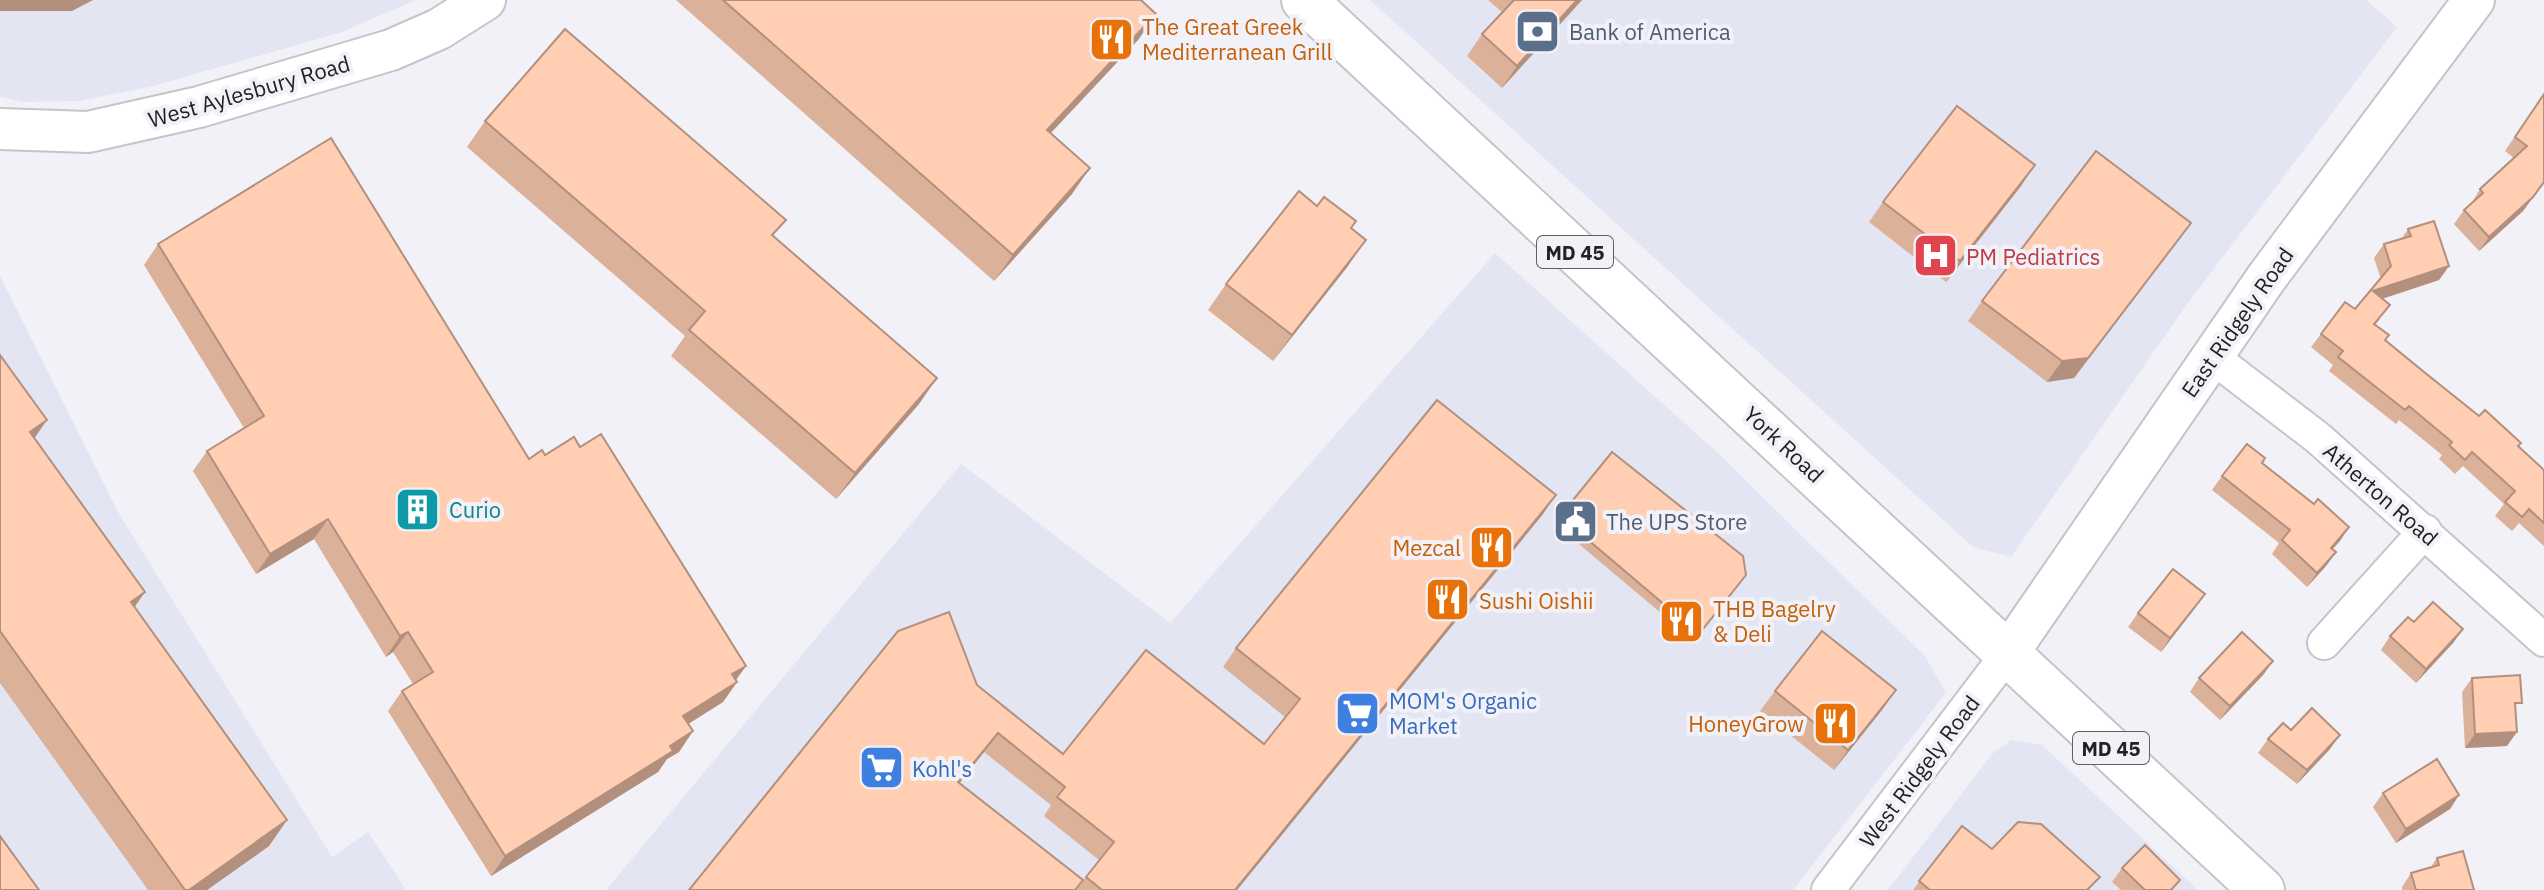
<svg xmlns="http://www.w3.org/2000/svg" width="2544" height="890" font-family="'IBM Plex Sans',sans-serif">
  <style>
    .built { fill: #e3e5f2 }
    .lines { fill: none; stroke-linecap: round; stroke-linejoin: round }
    .minor-casing { stroke: #c4c4ca; stroke-width: 36 }
    .tertiary-casing { stroke: #c4c4ca; stroke-width: 44 }
    .primary-casing { stroke: #c4c4ca; stroke-width: 48 }
    .minor { stroke: #fff; stroke-width: 32 }
    .tertiary { stroke: #fff; stroke-width: 40 }
    .primary { stroke: #fff; stroke-width: 44 }
    .wall { fill: #dbb19a }
    .shaded-wall { fill: #b2907d }
    .building { fill: #ffceb3; stroke: #b2907d; stroke-width: 2 }
    .labels { text-anchor: middle; dominant-baseline: central; stroke-width: 8; stroke-linejoin: round; paint-order: stroke }
    .shield { fill: #f1f1f7; stroke: #606063; stroke-width: 2 }
    .shield-label { font-size: 20px; font-weight: bold; fill: #222224 }
    .food-label { font-size: 22px; fill: #c56008; stroke: #f1f1f7; text-anchor: start }
    .service-label { font-size: 22px; fill: #4e5e75; stroke: #f1f1f7; text-anchor: start }
    .street-label { font-size: 22px; fill: #222224; stroke: #f1f1f7 }
    .health-label { font-size: 22px; fill: #be3a42; stroke: #f1f1f7; text-anchor: start }
    .culture-label { font-size: 22px; fill: #0d838f; stroke: #f1f1f7; text-anchor: start }
    .shop-label { font-size: 22px; fill: #366cbe; stroke: #f1f1f7; text-anchor: start }
  </style>
  <rect width="100%" height="100%" fill="#f1f1f7"/>
  <g class="built">
    <path d="M0,0H416L342,32L153,86L78,101L24,102L0,97Z"/>
    <path d="M1370,0H2366L2397,27L2185,307L2011,557L1973,547Z"/>
    <path d="M1495,253L1719,454L1805,539L1925,656L1946,693L1793,890H606L961,464L1170,623Z"/>
    <path d="M0,276L118,512L332,857L368,832L406,890H0Z"/>
    <path d="M2011,740L2042,745L2198,890H1888L1992,754Z"/>
  </g>
  <g class="lines">
    <defs>
      <g id="minor">
        <path d="M2211,356L2318,438L2544,640"/>
        <path d="M2324,643L2425,531"/>
        <path d="M1828,890L2009,652"/>
      </g>
      <g id="tertiary">
        <path d="M0,129L88,132L199,107L391,50L439,29L485,0"/>
        <path d="M2009,652L2267,277L2474,0"/>
      </g>
      <path id="primary" d="M1304,0L2262,890"/>
    </defs>
    <use href="#minor" class="minor-casing"/>
    <use href="#tertiary" class="tertiary-casing"/>
    <use href="#primary" class="primary-casing"/>
    <use href="#minor" class="minor"/>
    <use href="#tertiary" class="tertiary"/>
    <use href="#primary" class="primary"/>
  </g>
  <g class="wall">
    <path d="M676,0H1141L1156,14L1138,40L1051,133L1072,194L994,281Z"/>
    <path d="M1488,0H1582L1502,88L1467,56L1482,34L1502,12Z"/>
    <path d="M2544,93V182L2523,211L2479,251L2454,224L2464,210L2471,204L2480,189L2514,158L2505,151Z"/>
    <path d="M485,121L774,237L919,404L836,499L671,356L685,336L467,147Z"/>
    <path d="M2021,186L1946,282L1869,222L1883,202Z"/>
    <path d="M1317,206L1351,228L1348,266L1273,361L1208,310L1226,284Z"/>
    <path d="M2191,223L2074,378L2047,382L1968,321L1982,301Z"/>
    <path d="M2408,229L2449,266L2439,280L2382,299L2380,319L2375,325L2385,340L2519,447L2544,470V546L2519,523L2512,531L2495,516L2504,504L2463,466L2455,474L2439,459L2442,455L2399,420L2396,424L2329,371L2333,365L2311,347L2321,334L2355,309L2381,279L2374,258L2384,244L2402,238Z"/>
    <path d="M158,244L529,459L580,447L746,666L736,680L737,682L723,702L688,724L693,731L679,752L667,759L658,772L491,876L388,711L402,691L413,684L393,652L386,657L314,539L256,574L193,471L207,451L244,428L144,265Z"/>
    <path d="M0,355L34,438L135,607L287,820L269,846L207,890H148L0,683Z"/>
    <path d="M2262,463L2314,504L2349,527L2332,549L2336,552L2326,566L2307,587L2272,554L2279,543L2212,490L2222,476Z"/>
    <path d="M1543,514L1237,890H1076L1099,860L1044,816L1051,805L984,752L960,783L1083,880L1076,890H689L977,685L1063,754L1264,744L1285,717L1223,667L1236,648Z"/>
    <path d="M1560,516L1741,582L1694,641L1554,523Z"/>
    <path d="M2195,608L2161,652L2128,627L2138,613Z"/>
    <path d="M2463,629L2453,643L2416,683L2381,650L2390,636Z"/>
    <path d="M2273,661L2263,675L2220,720L2190,692L2199,678Z"/>
    <path d="M2472,678L2515,712L2507,746L2465,748L2462,692Z"/>
    <path d="M1896,690L1882,710L1834,770L1760,711L1775,691Z"/>
    <path d="M2291,730L2330,749L2297,784L2258,753L2268,739Z"/>
    <path d="M2383,793L2459,795L2450,809L2396,843L2373,807Z"/>
    <path d="M1962,826L1992,849L2091,890H1913Z"/>
    <path d="M2437,858L2474,890H2402V887L2411,873L2430,868Z"/>
    <path d="M2122,868L2174,890H2121L2112,882Z"/>
  </g>
  <g class="shaded-wall">
    <path d="M0,0H93L72,11H0Z"/>
    <path d="M1577,0H1582L1502,88L1517,66Z"/>
    <path d="M1156,14L1138,40L1029,156L1047,130Z"/>
    <path d="M2035,165L2021,186L1946,282L1960,261Z"/>
    <path d="M1090,168L1072,194L994,281L1013,255Z"/>
    <path d="M2544,182L2523,211L2479,251L2489,237Z"/>
    <path d="M2191,223L2074,378L2047,382L2062,361Z"/>
    <path d="M1366,240L1348,266L1273,361L1292,335Z"/>
    <path d="M2449,266L2439,280L2363,305L2373,291Z"/>
    <path d="M937,378L919,404L836,499L855,473Z"/>
    <path d="M47,420L29,446L30,432Z"/>
    <path d="M1556,495L1543,514L1237,890H1235Z"/>
    <path d="M328,519L314,539L256,574L270,554Z"/>
    <path d="M2349,527L2340,541L2321,562L2331,548Z"/>
    <path d="M2336,552L2326,566L2307,587L2317,573Z"/>
    <path d="M145,592L127,618L131,602Z"/>
    <path d="M2205,594L2195,608L2161,652L2170,638Z"/>
    <path d="M2463,629L2453,643L2416,683L2426,669Z"/>
    <path d="M408,632L393,652L386,657L400,636Z"/>
    <path d="M2273,661L2263,675L2220,720L2230,706Z"/>
    <path d="M746,666L732,685L737,682L723,702L669,736L683,716L732,674Z"/>
    <path d="M1896,690L1882,710L1834,770L1848,750Z"/>
    <path d="M693,731L679,752L667,759L658,772L491,876L505,856Z"/>
    <path d="M2517,732L2507,746L2465,748L2475,734Z"/>
    <path d="M998,733L984,752L945,801L958,782Z"/>
    <path d="M2340,735L2330,749L2297,784L2307,770Z"/>
    <path d="M2459,795L2450,809L2396,843L2406,829Z"/>
    <path d="M287,820L269,846L207,890H189Z"/>
  </g>
  <g class="building">
    <path d="M723,0H1141L1156,14L1047,130L1090,168L1013,255Z"/>
    <path d="M1514,0H1577L1517,66L1482,34Z"/>
    <path d="M565,29L786,220L772,235L937,378L855,473L689,330L705,311L485,121Z"/>
    <path d="M2544,94V182L2533,197L2489,237L2464,210L2483,193L2480,189L2527,146L2515,137Z"/>
    <path d="M1957,106L2035,165L1960,261L1883,202Z"/>
    <path d="M331,138L529,459L542,450L545,455L574,437L580,447L601,434L746,666L732,674L737,682L683,716L693,731L670,746L673,751L505,856L402,691L433,672L408,632L400,636L328,519L270,554L207,451L264,416L158,244Z"/>
    <path d="M2096,151L2191,223L2088,358L2062,361L1982,301Z"/>
    <path d="M1299,191L1317,206L1324,197L1356,221L1351,228L1366,240L1292,335L1226,284Z"/>
    <path d="M2434,221L2449,266L2373,291L2390,305L2374,324L2389,335L2385,340L2429,376L2479,416L2485,410L2521,443L2518,446L2544,470V523L2529,509L2522,517L2505,502L2515,491L2472,452L2465,460L2449,445L2452,442L2409,406L2405,410L2338,357L2343,351L2321,334L2345,302L2355,309L2391,266L2384,244L2411,236L2408,229Z"/>
    <path d="M0,355L47,420L30,432L145,592L131,602L287,820L189,890H185L0,631Z"/>
    <path d="M1437,400L1556,495L1235,890H1102L1086,877L1114,842L1057,797L1065,787L998,733L958,782L1083,880L1075,890H689L898,631L949,612L977,685L1063,754L1146,650L1264,744L1300,699L1236,648Z"/>
    <path d="M2247,444L2265,458L2262,463L2314,504L2318,499L2349,527L2331,548L2336,552L2317,573L2282,540L2290,530L2222,476Z"/>
    <path d="M1612,452L1743,556L1746,575L1699,634L1560,516Z"/>
    <path d="M2173,569L2205,594L2170,638L2138,613Z"/>
    <path d="M2433,602L2463,629L2426,669L2390,636L2408,617L2414,622Z"/>
    <path d="M1822,631L1896,690L1848,750L1775,691Z"/>
    <path d="M2242,632L2273,661L2230,706L2199,678Z"/>
    <path d="M2520,675L2522,703H2515L2517,732L2475,734L2472,678Z"/>
    <path d="M2312,708L2340,735L2307,770L2268,739L2283,723L2291,730Z"/>
    <path d="M2437,759L2459,795L2406,829L2383,793Z"/>
    <path d="M2018,822L2041,824L2100,877L2087,890H1930L1919,881L1962,826L1992,849Z"/>
    <path d="M0,836L39,890H0Z"/>
    <path d="M2145,845L2180,880L2171,890H2145L2122,868Z"/>
    <path d="M2463,851L2474,890H2416L2411,873L2439,865L2437,858Z"/>
  </g>
  <defs>
    <symbol id="bank-square" viewBox="-11 -11 22 22"><rect x="-9" y="-9" width="18" height="18" rx="4" fill="#5c6f8a" stroke="#f1f1f7"/><path d="M-6-4H6V4H-6ZM0-2.3a2.3 2.3 0 1 0 0 4.6a2.3 2.3 0 1 0 0-4.6Z" fill="#fff"/></symbol>
    <symbol id="restaurant-square" viewBox="-11 -11 22 22"><rect x="-9" y="-9" width="18" height="18" rx="4" fill="#e8710a" stroke="#f1f1f7"/><path d="M-5-6h1v4h1v-4h1v4h1v-4h1v5L-1.5 .5V6h-2V.5L-5-1ZM5-6V6H3V1.5H1.5Q1.5-4 5-6Z" fill="#fff"/></symbol>
    <symbol id="hospital-square" viewBox="-11 -11 22 22"><rect x="-9" y="-9" width="18" height="18" rx="4" fill="#e0444e" stroke="#f1f1f7"/><path d="M-5-5h3v3.5h4V-5h3V5h-3V1.5h-4V5h-3Z" fill="#fff"/></symbol>
    <symbol id="building-square" viewBox="-11 -11 22 22"><rect x="-9" y="-9" width="18" height="18" rx="4" fill="#0f9aa8" stroke="#f1f1f7"/><path d="M-4-6H4V6H1V3H-1V6H-4ZM-2.5-4.3h1.7v1.8h-1.7ZM.8-4.3h1.7v1.8H.8ZM-2.5-1h1.7V.8h-1.7ZM.8-1h1.7V.8H.8Z" fill="#fff"/></symbol>
    <symbol id="civic-square" viewBox="-11 -11 22 22"><rect x="-9" y="-9" width="18" height="18" rx="4" fill="#5c6f8a" stroke="#f1f1f7"/><path d="M-.6-6.5H3V-4.5H.6V-3L4-1V1h2V6H-6V1h2V-1L-.6-3ZM-1.2 2.5V6h2.4V2.5Z" fill="#fff"/></symbol>
    <symbol id="supermarket-square" viewBox="-11 -11 22 22"><rect x="-9" y="-9" width="18" height="18" rx="4" fill="#3f7fe0" stroke="#f1f1f7"/><path d="M-6-5.5h2.5l.6 2H6L4.5 2H-2.5L-4.4-4H-6ZM-1.5 3.2a1.3 1.3 0 1 0 .1 0ZM3 3.2a1.3 1.3 0 1 0 .1 0Z" fill="#fff"/></symbol>
  </defs>
  <g fill-rule="evenodd">
    <use href="#bank-square" x="1512" y="6" width="51" height="51"/>
    <use href="#restaurant-square" x="1086" y="14" width="51" height="51"/>
    <use href="#hospital-square" x="1910" y="230" width="51" height="51"/>
    <use href="#building-square" x="392" y="484" width="51" height="51"/>
    <use href="#civic-square" x="1550" y="496" width="51" height="51"/>
    <use href="#restaurant-square" x="1466" y="522" width="51" height="51"/>
    <use href="#restaurant-square" x="1422" y="574" width="51" height="51"/>
    <use href="#restaurant-square" x="1656" y="596" width="51" height="51"/>
    <use href="#supermarket-square" x="1332" y="688" width="51" height="51"/>
    <use href="#restaurant-square" x="1810" y="698" width="51" height="51"/>
    <use href="#supermarket-square" x="856" y="742" width="51" height="51"/>
  </g>
  <g class="labels">
    <g class="shield">
      <rect x="1537" y="236" width="76" height="32" rx="6"/>
      <rect x="2073" y="732" width="76" height="32" rx="6"/>
    </g>
    <g class="shield-label">
      <text x="1575" y="252">MD 45</text>
      <text x="2111" y="748">MD 45</text>
    </g>
    <g class="food-label">
      <text x="1142" y="26">The Great Greek<tspan x="1142" dy="25">Mediterranean Grill</tspan></text>
      <text x="1461" y="547" text-anchor="end">Mezcal</text>
      <text x="1479" y="600">Sushi Oishii</text>
      <text x="1713" y="608">THB Bagelry<tspan x="1713" dy="25">&amp; Deli</tspan></text>
      <text x="1804" y="723" text-anchor="end">HoneyGrow</text>
    </g>
    <g class="service-label">
      <text x="1569" y="31">Bank of America</text>
      <text x="1606" y="521">The UPS Store</text>
    </g>
    <g class="street-label">
      <text transform="translate(249 91) rotate(-16)">West Aylesbury Road</text>
      <text transform="translate(2237 322) rotate(-55)">East Ridgely Road</text>
      <text transform="translate(1784 444) rotate(43)">York Road</text>
      <text transform="translate(2381 494) rotate(41)">Atherton Road</text>
      <text transform="translate(1919 771) rotate(-53)">West Ridgely Road</text>
    </g>
    <g class="health-label">
      <text x="1966" y="256">PM Pediatrics</text>
    </g>
    <g class="culture-label">
      <text x="449" y="509">Curio</text>
    </g>
    <g class="shop-label">
      <text x="1389" y="700">MOM's Organic<tspan x="1389" dy="25">Market</tspan></text>
      <text x="912" y="768">Kohl's</text>
    </g>
  </g>
</svg>
